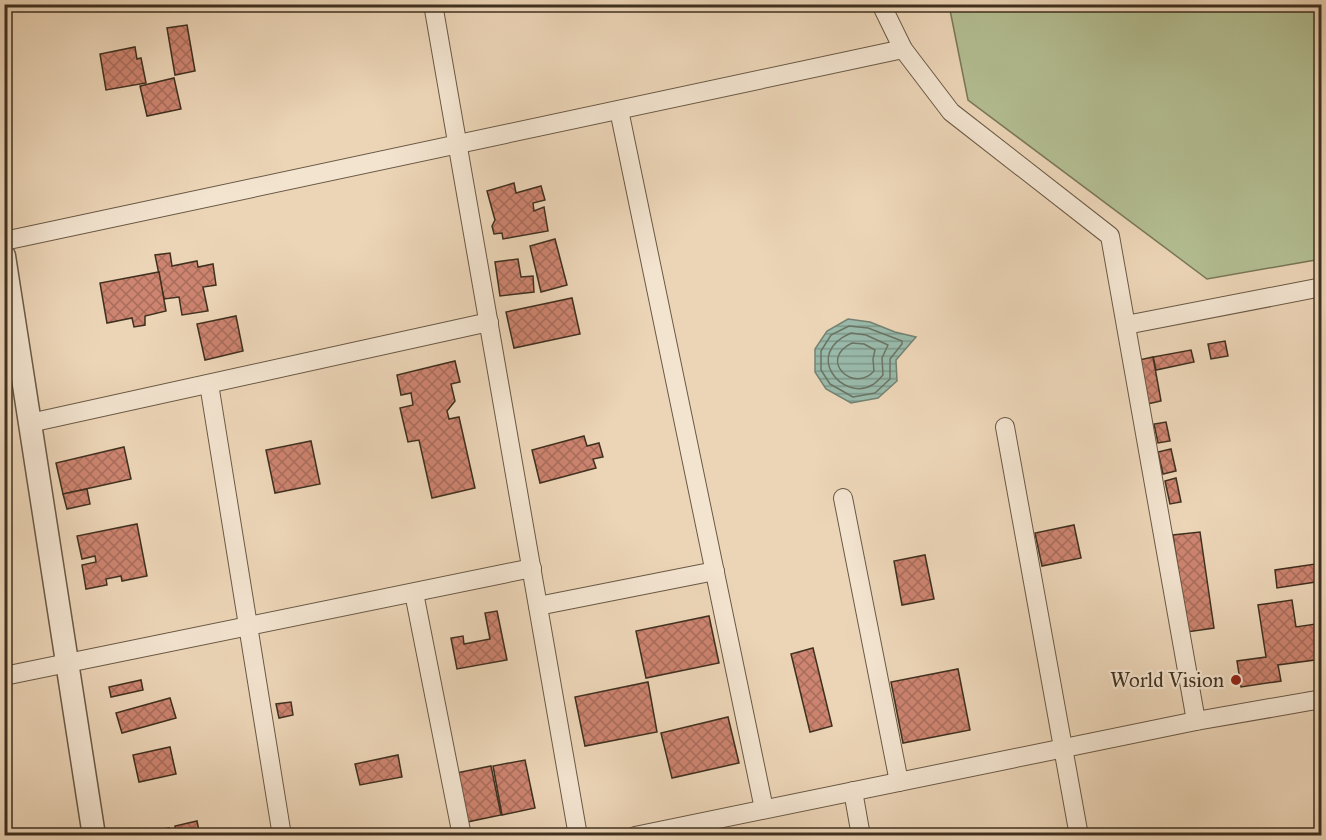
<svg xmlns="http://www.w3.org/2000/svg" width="1326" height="840" font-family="'IM FELL Great Primer',serif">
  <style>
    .grass { fill: #b3be92; stroke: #797758; stroke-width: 1.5 }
    .water { fill: url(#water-rules); stroke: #758272; stroke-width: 1.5 }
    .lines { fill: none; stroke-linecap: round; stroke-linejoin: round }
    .shore { stroke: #6c7464; stroke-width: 1.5 }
    .building { fill: url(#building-cross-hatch); stroke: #3f301f; stroke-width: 1.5 }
    .minor-casing { stroke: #6a5945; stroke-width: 20 }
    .tertiary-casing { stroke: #6a5945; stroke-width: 25 }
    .minor { stroke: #f3e4d0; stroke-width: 18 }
    .tertiary { stroke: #f3e4d0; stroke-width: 22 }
    .poi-dot { fill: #8f2418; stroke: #f3e4d0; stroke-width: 2 }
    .labels { text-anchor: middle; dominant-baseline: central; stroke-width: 4.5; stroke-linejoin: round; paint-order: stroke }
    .poi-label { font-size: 21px; fill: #3f301f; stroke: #f3e4d0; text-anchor: end }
  </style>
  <defs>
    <pattern id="water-rules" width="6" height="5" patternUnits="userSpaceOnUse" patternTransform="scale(1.5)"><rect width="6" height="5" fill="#99b9aa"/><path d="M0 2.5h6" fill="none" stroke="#7e978a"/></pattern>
    <pattern id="building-cross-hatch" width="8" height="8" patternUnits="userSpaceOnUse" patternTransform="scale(1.5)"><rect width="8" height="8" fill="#cd8470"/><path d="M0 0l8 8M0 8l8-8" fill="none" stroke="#a86c5b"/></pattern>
  </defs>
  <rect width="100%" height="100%" fill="#ecd5b7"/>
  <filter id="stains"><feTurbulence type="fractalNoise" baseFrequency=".00333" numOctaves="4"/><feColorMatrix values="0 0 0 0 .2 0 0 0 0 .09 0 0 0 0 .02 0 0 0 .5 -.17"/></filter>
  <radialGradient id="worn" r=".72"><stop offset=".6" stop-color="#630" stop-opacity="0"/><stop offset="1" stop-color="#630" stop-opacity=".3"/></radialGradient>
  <path class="grass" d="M949,5H1321V259L1207,279L968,100Z"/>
  <path class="water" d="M848,319L870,322L895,332L916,337L896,360L897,381L878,398L851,403L826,389L815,372V349L827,331Z"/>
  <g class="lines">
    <g class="shore">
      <path d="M849,326L868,328L902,341V344L890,359V379L875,393L853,397L830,384L821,370V351L831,335Z"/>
      <path d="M851,333L866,335L888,345L882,358L883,375C880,378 876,383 872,385C843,402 802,354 851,333Z"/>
      <path d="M852,343L864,344L875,350L873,359L874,371C854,394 817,360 852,343Z"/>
    </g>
  </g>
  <g class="building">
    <path d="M187,25L195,71L175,75L167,28Z"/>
    <path d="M135,47L137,59L141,58L146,83L106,90L100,54Z"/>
    <path d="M174,78L181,109L147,116L140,86Z"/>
    <path d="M514,183L516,193L541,186L545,200L533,203L534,211L544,207L548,231L503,239L502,233L494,234L492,226L495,220L487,191Z"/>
    <path d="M555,239L567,285L541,292L530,246Z"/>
    <path d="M170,253L172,266L197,261L198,267L213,264L216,285L203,287L208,311L182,315L179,297L164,299L155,255Z"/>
    <path d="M518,259L521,277L533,276L534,292L500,296L495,262Z"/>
    <path d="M159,272L166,311L145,316V325L134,327L132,318L107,323L100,283Z"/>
    <path d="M572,298L580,334L514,348L506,312Z"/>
    <path d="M236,316L243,351L205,360L197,324Z"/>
    <path d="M1225,341L1228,356L1211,359L1208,344Z"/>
    <path d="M1191,350L1194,362L1156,370L1153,357Z"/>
    <path d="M1153,357L1161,401L1147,404L1139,360Z"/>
    <path d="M455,361L460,382L451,384L455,401L447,411L449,419L459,417L475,488L432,498L419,440L408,442L400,408L413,405L411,393L401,395L397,375Z"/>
    <path d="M1166,422L1170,441L1158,443L1154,424Z"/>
    <path d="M584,436L587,446L599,443L603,457L593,459L596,468L540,483L532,450Z"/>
    <path d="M311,441L320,484L275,493L266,450Z"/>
    <path d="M124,447L131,479L63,494L56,463Z"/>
    <path d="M1171,449L1176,471L1163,474L1158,452Z"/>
    <path d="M1176,478L1181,502L1170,504L1165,481Z"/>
    <path d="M87,489L90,504L67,509L63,494Z"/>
    <path d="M137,524L147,576L122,581L121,576L106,579L107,585L86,589L82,565L96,562L95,556L82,559L77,536Z"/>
    <path d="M1074,525L1081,558L1042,566L1035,533Z"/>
    <path d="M1200,532L1214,628L1187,632L1173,535Z"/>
    <path d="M925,555L934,599L902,605L894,561Z"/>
    <path d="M1322,563V581L1277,588L1275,570Z"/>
    <path d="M1292,600L1296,627L1322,623V659L1278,665L1281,681L1241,687L1237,661L1266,657L1258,605Z"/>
    <path d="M497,611L507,660L457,669L451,638L463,636L464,644L490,639L485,613Z"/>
    <path d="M709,616L719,663L646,678L636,631Z"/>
    <path d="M813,648L832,726L810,732L791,654Z"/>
    <path d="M958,669L970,730L903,743L891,682Z"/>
    <path d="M141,680L143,690L111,697L109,687Z"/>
    <path d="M648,682L657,732L585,746L575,697Z"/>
    <path d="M170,698L176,718L122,733L116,713Z"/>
    <path d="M291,702L293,715L279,718L276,704Z"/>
    <path d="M728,717L739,763L672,778L661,733Z"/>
    <path d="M170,747L176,774L139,782L133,755Z"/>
    <path d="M398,755L402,777L360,785L355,764Z"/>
    <path d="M525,760L535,808L502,815L493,766Z"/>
    <path d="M491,766L501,815L467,822L456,773Z"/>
    <path d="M197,821L200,836H176L175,826Z"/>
    <path d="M169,828L171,836H136V835Z"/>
    <path d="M42,829L44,836H19V835Z"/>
  </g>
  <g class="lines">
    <defs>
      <g id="minor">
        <path d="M433,4L578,836"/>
        <path d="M881,4L903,49L951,112L1110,236L1196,721"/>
        <path d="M619,110L764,809"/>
        <path d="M4,241L903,49"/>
        <path d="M1126,325L1322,287"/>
        <path d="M209,384L282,836"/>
        <path d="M30,423L489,322"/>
        <path d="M1005,427L1079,836"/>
        <path d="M843,498L899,782"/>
        <path d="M414,593L462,836"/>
        <path d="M538,606L715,571"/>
        <path d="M4,676L532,568"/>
        <path d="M853,791L861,836"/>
        <path d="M635,836L1196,721L1322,699"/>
      </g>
      <path id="tertiary" d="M4,256L94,836"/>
    </defs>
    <use href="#minor" class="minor-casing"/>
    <use href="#tertiary" class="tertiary-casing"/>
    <use href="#minor" class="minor"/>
    <use href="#tertiary" class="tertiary"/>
  </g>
  <circle class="poi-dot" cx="1236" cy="680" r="6"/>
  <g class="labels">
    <g class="poi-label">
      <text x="1224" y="680">World Vision</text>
    </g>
  </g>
  <rect width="1326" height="840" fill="none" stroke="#ecd5b7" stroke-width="24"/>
  <rect x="6" y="6" width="1314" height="828" fill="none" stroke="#3f301f" stroke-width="3"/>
  <rect x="12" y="12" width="1302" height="816" fill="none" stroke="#3f301f" stroke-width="1.5"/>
  <rect width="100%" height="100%" filter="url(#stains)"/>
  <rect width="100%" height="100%" fill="url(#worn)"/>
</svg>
